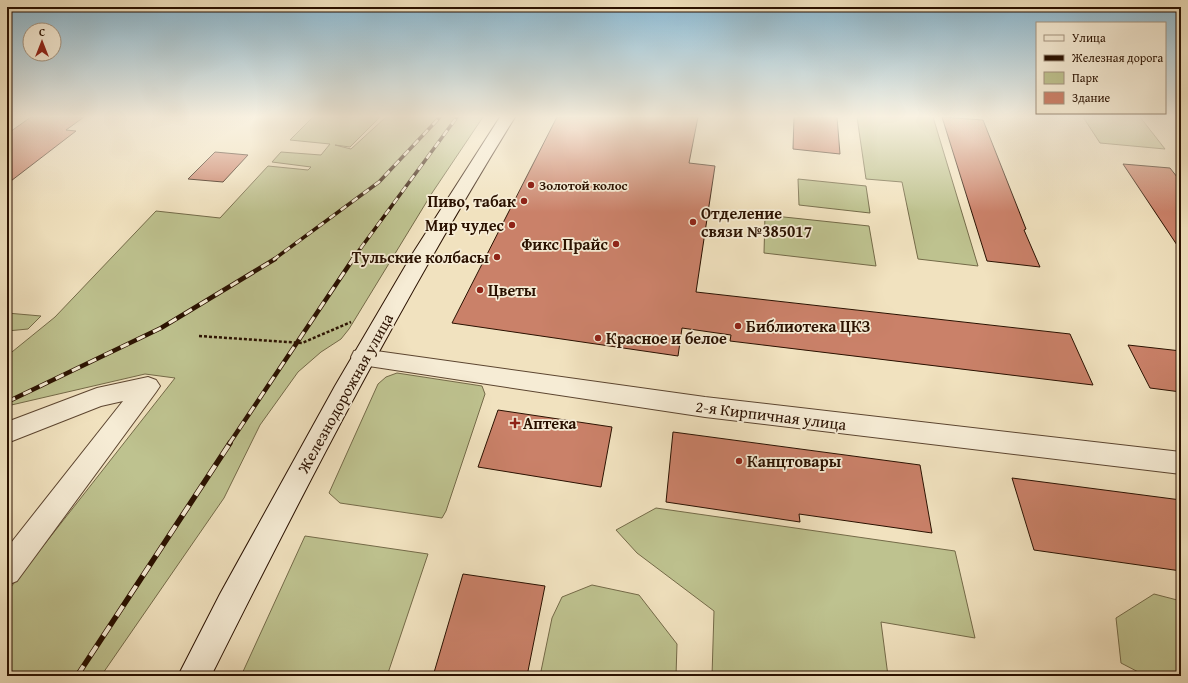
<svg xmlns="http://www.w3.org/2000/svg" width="1188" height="683" font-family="'Gentium Book Plus',serif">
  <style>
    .green { fill: #bec28f; stroke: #746a48 }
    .building { fill: #ca8169; stroke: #2a1100 }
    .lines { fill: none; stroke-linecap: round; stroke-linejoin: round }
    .street-casing { stroke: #5c4530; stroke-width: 2 }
    .secondary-casing { stroke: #2a1100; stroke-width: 2 }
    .path { stroke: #2a1100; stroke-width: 2.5; stroke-dasharray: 3 2; stroke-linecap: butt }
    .street { fill: #f6ecd5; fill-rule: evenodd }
    .secondary { fill: #f6ecd5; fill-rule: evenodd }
    .rail-far2-casing { stroke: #2a1100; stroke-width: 3.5 }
    .rail-far1-casing { stroke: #2a1100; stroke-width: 4.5 }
    .rail-casing { stroke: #2a1100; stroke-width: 5.5 }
    .rail-far2 { stroke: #f6ecd5; stroke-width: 2.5; stroke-dasharray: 7; stroke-linecap: butt }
    .rail-far1 { stroke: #f6ecd5; stroke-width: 3; stroke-dasharray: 9; stroke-linecap: butt }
    .rail { stroke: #f6ecd5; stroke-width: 4; stroke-dasharray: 12; stroke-linecap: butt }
    .poi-dot { fill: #8f2418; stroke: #f6ecd5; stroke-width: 1.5 }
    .labels { text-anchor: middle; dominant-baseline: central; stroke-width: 3.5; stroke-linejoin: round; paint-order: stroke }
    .far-poi-label { font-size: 13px; font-weight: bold; fill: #2a1100; stroke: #f6ecd5; text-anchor: start }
    .poi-label { font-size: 16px; font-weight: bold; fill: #2a1100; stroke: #f6ecd5; text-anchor: start }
    .street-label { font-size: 16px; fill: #2a1100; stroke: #f6ecd5 }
  </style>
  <rect width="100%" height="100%" fill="#f1e2bf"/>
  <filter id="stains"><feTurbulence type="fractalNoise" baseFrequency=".005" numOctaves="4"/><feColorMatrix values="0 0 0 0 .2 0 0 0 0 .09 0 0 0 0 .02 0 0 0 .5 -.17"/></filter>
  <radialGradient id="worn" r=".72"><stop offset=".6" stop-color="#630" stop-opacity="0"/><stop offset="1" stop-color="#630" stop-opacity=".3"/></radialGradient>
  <g class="green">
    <path d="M313,117H380L350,147L335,145L351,149L386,117H483L432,193L349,329L341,339L321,352L298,372L260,425L224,498L101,676H7V592L175,378L145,374L7,406V356L55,317L156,211L220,218L268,166L308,170L311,167L272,162L281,152L321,155L330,144L290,140Z"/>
    <path d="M857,117H933L978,266L918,259L902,182L866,179Z"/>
    <path d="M1083,117H1140L1165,149L1100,143Z"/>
    <path d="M798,179L866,186L870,213L799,205Z"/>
    <path d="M765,215L869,226L876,266L764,253Z"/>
    <path d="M7,313L41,316L28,329L7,331Z"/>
    <path d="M397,373L482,386L485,394L446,511L442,518L340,503L329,493L378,384L386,377Z"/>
    <path d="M656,508L955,551L975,638L881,622L888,676H712L714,611L637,553L616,530Z"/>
    <path d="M305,536L428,554L387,676H241Z"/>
    <path d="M592,585L639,595L677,644L676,676H540L552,618L562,597Z"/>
    <path d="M1154,594L1181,601V676H1146L1121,663L1116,618Z"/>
  </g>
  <g class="building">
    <path d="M31,117H84L66,130L76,131L7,184V134Z"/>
    <path d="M557,117H698L689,163L715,166L696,292L1070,334L1093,385L730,341L731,335L682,328L678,356L452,323Z"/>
    <path d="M794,117H837L840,154L793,149Z"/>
    <path d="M942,117L983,120L1026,229L1024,230L1040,267L987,261Z"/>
    <path d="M215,152L248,155L223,182L188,179Z"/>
    <path d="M1123,164L1170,168L1181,182V251Z"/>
    <path d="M1128,345L1181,351V392L1150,388Z"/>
    <path d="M498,410L612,427L601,487L478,467Z"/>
    <path d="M673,432L920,465L932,533L799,514L800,522L666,502Z"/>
    <path d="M1012,478L1181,500V571L1034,550Z"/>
    <path d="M463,574L545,586L527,676H433Z"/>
  </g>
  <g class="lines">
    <defs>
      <g id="street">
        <path d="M362,349L705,397L1181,452V474L705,417L362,365L354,363L351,357L354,351Z"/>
        <path d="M148,377L156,380L160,386L156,392L17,581L7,585V548L123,401L101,406L7,443V422L97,388Z"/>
      </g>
      <path id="secondary" d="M500,117H515C403,298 306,486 211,676H178L220,594L335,386L413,253Z"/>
    </defs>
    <use href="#street" class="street-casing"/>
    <use href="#secondary" class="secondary-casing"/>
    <path class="path" d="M199,336L302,343L351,322"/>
    <use href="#street" class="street"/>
    <use href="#secondary" class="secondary"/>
    <defs>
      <g id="rail-far2">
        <path d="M273,260L379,182L440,117"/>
        <path d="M352,260L457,117"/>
      </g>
      <g id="rail-far1">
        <path d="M7,402L161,328L275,259"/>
        <path d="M229,444L353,259"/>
      </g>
      <path id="rail" d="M77,676L230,443"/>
    </defs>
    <use href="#rail-far2" class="rail-far2-casing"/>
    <use href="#rail-far1" class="rail-far1-casing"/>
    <use href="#rail" class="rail-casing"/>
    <use href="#rail-far2" class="rail-far2"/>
    <use href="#rail-far1" class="rail-far1"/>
    <use href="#rail" class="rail"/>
  </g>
  <linearGradient id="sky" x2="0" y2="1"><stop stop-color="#89b8d2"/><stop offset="0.55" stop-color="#f9f2e2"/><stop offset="1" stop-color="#f9f2e2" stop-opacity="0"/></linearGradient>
  <rect width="1188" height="212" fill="url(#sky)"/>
  <g class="poi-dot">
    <circle cx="531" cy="185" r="4"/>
    <circle cx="524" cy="201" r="4"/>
    <circle cx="693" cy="222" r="4"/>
    <circle cx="512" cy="225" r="4"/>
    <circle cx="616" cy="244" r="4"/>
    <circle cx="497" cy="257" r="4"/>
    <circle cx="480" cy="290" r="4"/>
    <circle cx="738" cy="326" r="4"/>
    <circle cx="598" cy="338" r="4"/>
    <path d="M513 417h4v4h4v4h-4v4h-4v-4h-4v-4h4z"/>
    <circle cx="739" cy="461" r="4"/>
  </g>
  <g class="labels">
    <g class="far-poi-label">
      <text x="539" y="185">Золотой колос</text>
    </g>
    <g class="poi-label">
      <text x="516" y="201" text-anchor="end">Пиво, табак</text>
      <text x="701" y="213">Отделение<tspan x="701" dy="18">связи №385017</tspan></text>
      <text x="504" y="225" text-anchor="end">Мир чудес</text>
      <text x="608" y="244" text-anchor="end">Фикс Прайс</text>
      <text x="489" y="257" text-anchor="end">Тульские колбасы</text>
      <text x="488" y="290">Цветы</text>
      <text x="746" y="326">Библиотека ЦКЗ</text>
      <text x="606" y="338">Красное и белое</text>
      <text x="523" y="423">Аптека</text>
      <text x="747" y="461">Канцтовары</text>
    </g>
    <g class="street-label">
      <text transform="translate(345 393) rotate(-61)">Железнодорожная улица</text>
      <text transform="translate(771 415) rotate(7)">2-я Кирпичная улица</text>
    </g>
  </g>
  <rect width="1188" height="683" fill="none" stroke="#f1e2bf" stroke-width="24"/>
  <rect x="8" y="8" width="1172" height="667" fill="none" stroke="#2a1100" stroke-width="2"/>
  <rect x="12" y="12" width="1164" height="659" fill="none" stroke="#2a1100"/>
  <rect x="1036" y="22" width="130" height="92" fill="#f6ecd5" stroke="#a49480"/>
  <rect x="1044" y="35" width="20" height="6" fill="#f6ecd5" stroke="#a49480"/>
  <text x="1072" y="42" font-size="12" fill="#2a1100">Улица</text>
  <rect x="1044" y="55" width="20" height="6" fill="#2a1100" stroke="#a49480"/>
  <text x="1072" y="62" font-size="12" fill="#2a1100">Железная дорога</text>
  <rect x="1044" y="72" width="20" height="12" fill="#bec28f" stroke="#a49480"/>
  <text x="1072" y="82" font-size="12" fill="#2a1100">Парк</text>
  <rect x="1044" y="92" width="20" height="12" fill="#ca8169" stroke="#a49480"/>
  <text x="1072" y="102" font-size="12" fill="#2a1100">Здание</text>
  <g transform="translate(42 42)"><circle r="19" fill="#f6ecd5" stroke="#a49480"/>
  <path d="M0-3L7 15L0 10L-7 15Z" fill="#8f2418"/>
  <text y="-6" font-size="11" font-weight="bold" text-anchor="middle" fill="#2a1100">С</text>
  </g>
  <rect width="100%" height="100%" filter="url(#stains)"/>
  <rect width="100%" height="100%" fill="url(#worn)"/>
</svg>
